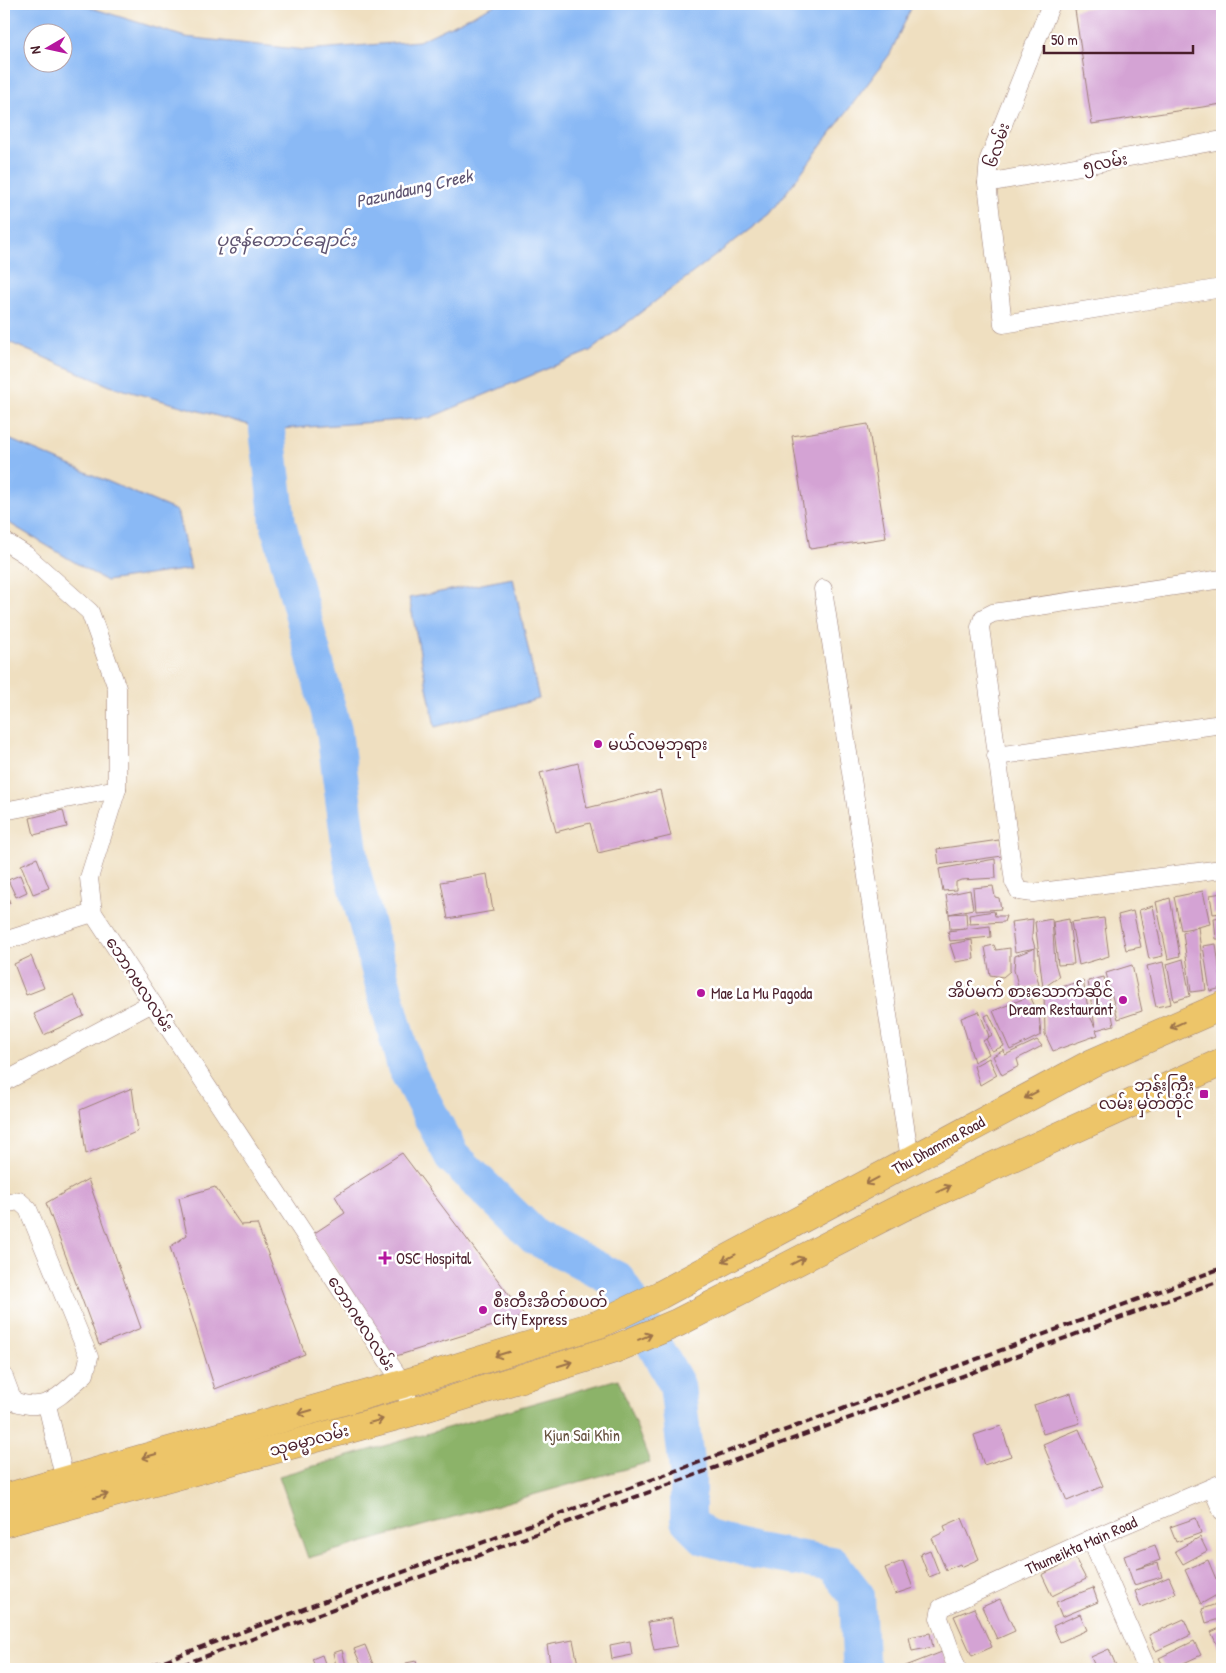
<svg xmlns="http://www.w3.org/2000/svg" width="1226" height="1673" font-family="'Patrick Hand','Noto Sans Myanmar',sans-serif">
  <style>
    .forest { fill: #8cb369; stroke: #6b694a }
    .water { fill: #8ab9f5; stroke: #6a6c90; fill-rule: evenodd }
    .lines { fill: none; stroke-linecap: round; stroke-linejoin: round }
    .river { stroke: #8ab9f5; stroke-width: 36 }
    .building { fill: #d4a3d4 }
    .minor-casing { stroke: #9c7f76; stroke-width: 19 }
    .primary-casing { stroke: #9c7f76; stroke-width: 29 }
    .minor { stroke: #fff; stroke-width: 18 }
    .primary { stroke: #edc569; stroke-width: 28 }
    .rail { stroke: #4a1f2b; stroke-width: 4; stroke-dasharray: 8 4; stroke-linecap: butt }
    .oneway { stroke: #9c724a }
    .poi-dot { fill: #b5179e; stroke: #fff; stroke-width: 2 }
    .labels { text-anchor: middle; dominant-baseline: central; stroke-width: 5; stroke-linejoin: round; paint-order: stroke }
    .street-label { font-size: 16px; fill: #4a1f2b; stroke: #fff }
    .poi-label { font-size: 16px; fill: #4a1f2b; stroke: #fff; text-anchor: start }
    .park-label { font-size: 16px; fill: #695442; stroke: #fff }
    .water-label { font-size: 18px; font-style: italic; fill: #605572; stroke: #fff }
  </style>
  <rect width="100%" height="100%" fill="#fff"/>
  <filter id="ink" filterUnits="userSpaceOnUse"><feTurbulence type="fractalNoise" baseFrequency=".02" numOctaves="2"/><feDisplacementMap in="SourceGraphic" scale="10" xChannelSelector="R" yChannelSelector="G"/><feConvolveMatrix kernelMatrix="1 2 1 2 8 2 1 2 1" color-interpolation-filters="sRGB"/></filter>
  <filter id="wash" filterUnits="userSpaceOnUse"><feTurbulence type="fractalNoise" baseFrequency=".0096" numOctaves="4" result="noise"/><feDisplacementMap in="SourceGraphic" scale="20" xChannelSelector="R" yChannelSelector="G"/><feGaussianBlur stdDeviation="1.12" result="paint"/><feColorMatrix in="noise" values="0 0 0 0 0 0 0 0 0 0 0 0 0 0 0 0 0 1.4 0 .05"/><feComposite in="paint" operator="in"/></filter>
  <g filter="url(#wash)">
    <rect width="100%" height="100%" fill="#efdfc0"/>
    <path class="forest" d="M618,1379L650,1462L308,1558L279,1476Z"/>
    <g class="water">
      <path d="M4,4H79L185,37L305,50L419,41L497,4H913L890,54L770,214L590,351L429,418L267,430L110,386L4,340ZM32,32H62V62H32Z"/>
      <path d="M4,437L177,511L191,569L106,581L4,520Z"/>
      <path d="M513,578L539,699L435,727L409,598Z"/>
    </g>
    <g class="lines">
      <path class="river" d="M267,380V430L278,523L334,731L353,873L405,1067L452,1156L535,1237L618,1280L677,1385L688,1478V1520L705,1537L755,1551L832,1564L857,1596L860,1659L864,1669"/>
    </g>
    <g id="blocks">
      <g class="building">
        <path d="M1110,4H1222V104L1092,124L1075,10Z"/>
        <path d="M868,424L886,538L810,549L792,436Z"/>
        <path d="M578,763L587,808L660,790L671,836L598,853L590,823L556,832L540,773Z"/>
        <path d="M63,810L67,827L34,835L30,818Z"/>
        <path d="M999,840L1002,856L939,865L937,849Z"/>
        <path d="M37,858L49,888L33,894L21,865Z"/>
        <path d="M995,859L996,878L961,880L956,882V890L943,891L939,869Z"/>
        <path d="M487,874L493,911L448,919L441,882Z"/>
        <path d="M20,875L27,892L16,897L8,880Z"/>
        <path d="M4,884L10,903L4,905Z"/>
        <path d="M993,886L995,897L999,898L1001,909L975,911L973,888Z"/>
        <path d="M970,890L973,909L949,914L946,895Z"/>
        <path d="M1203,891L1210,924L1198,927L1206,990L1191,992L1183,933L1198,927L1181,930L1174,897Z"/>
        <path d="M1222,893V913L1213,914L1210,895Z"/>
        <path d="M1170,898L1180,956L1168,959L1156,902Z"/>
        <path d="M1153,906L1163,956L1149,959L1139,910Z"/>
        <path d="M994,911L995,916H1006L1004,922L970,924L969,915Z"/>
        <path d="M1133,911L1141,947L1126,950L1118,915Z"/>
        <path d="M966,913L967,928L950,929L949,914Z"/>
        <path d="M1222,917V939H1216L1214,918Z"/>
        <path d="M1104,918L1109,956L1079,965L1071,922Z"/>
        <path d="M1033,919L1032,937L1035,948L1015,952L1011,922Z"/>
        <path d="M1052,919L1055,963L1059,977L1043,988L1035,922Z"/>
        <path d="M1069,919L1074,964L1058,965L1053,922Z"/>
        <path d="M990,926L991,937L950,941L948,931Z"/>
        <path d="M972,940L974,959L956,962L950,944Z"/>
        <path d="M1216,944L1222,988L1210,991L1203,946Z"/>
        <path d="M994,945L996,950L1010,948V971L1003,977L990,975L985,947Z"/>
        <path d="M1035,948V969L1039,985L1019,989L1014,970L1015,956Z"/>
        <path d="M31,956L44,988L26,995L14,964Z"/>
        <path d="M1183,959L1190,996L1174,1001L1167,964Z"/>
        <path d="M1163,962L1171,1004L1156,1007L1147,966Z"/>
        <path d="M1132,965L1142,1011L1118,1019L1106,973Z"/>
        <path d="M1104,977L1114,1025L1096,1030L1098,1035L1053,1051L1045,1034L1044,993L1083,980L1089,1014L1095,1027L1088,981Z"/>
        <path d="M74,995L84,1016L44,1035L34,1014Z"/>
        <path d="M1030,996L1039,1015L1041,1035L1010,1050L993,1011Z"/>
        <path d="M979,1011L989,1036L986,1039L992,1035L985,1016L989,1014L1004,1046L992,1051L986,1039L983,1041L989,1054L974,1062L961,1018Z"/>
        <path d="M1037,1040L1042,1046L1017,1059L1019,1066L1002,1075L993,1056L1004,1050L1005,1055Z"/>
        <path d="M989,1058L997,1075L980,1085L974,1066Z"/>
        <path d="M132,1088L138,1131L86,1154L80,1110Z"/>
        <path d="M402,1153L525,1316L393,1357L313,1234L345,1213L335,1196Z"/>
        <path d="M88,1179L141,1328L99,1345L46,1203Z"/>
        <path d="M215,1187L241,1225L257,1224L305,1354L215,1389L170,1247L187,1235L179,1198Z"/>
        <path d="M1071,1393L1080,1423L1043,1434L1034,1405Z"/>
        <path d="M1001,1426L1011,1456L984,1465L974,1435Z"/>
        <path d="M1079,1429L1103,1486L1067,1501L1043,1444Z"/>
        <path d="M962,1518L979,1559L961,1567L960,1564L946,1570L932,1538L946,1531L944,1526Z"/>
        <path d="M1196,1518L1201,1533L1176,1542L1170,1527Z"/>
        <path d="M1200,1537L1207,1551L1183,1564L1175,1551Z"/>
        <path d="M1155,1545L1160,1560L1136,1569L1158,1563L1162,1577L1134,1585L1124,1556Z"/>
        <path d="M930,1550L939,1573L929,1577L920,1554Z"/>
        <path d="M1075,1558L1086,1579L1052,1596L1042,1575Z"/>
        <path d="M1208,1560L1216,1579L1222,1576V1592L1201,1604L1185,1570Z"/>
        <path d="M903,1561L913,1588L895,1594L885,1568Z"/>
        <path d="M1169,1577L1176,1593L1141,1607L1135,1591Z"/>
        <path d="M1093,1588L1098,1602L1062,1617L1056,1602Z"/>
        <path d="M1000,1599L1015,1631L997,1639L982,1607Z"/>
        <path d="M1222,1602V1618L1206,1623L1202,1609Z"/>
        <path d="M974,1608L992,1647L972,1656L954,1616Z"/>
        <path d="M1080,1614L1087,1630L1060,1642L1053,1626Z"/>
        <path d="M672,1618L677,1646L654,1650L648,1622Z"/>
        <path d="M1184,1619L1191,1635L1156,1651L1149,1635Z"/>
        <path d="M1222,1627V1648L1219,1649L1211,1632Z"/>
        <path d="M930,1633L933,1647L912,1651L909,1637Z"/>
        <path d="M573,1640L579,1669H551L547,1645Z"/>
        <path d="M630,1641L632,1655L612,1659L610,1645Z"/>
        <path d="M1194,1641L1201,1655L1171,1669H1165L1159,1658Z"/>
        <path d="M365,1645L375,1669H363L354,1649Z"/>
        <path d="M1109,1649L1117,1668L1096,1669L1091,1657Z"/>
        <path d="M342,1650L347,1669H337L333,1653Z"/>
        <path d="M942,1652L948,1668L898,1669Z"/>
        <path d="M322,1655L327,1669H316L312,1659Z"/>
        <path d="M416,1661L418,1669H407L406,1663Z"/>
      </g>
    </g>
  </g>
  <g filter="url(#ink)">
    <use href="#blocks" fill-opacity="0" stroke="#9c7f76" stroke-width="1"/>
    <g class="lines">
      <defs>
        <g id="minor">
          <path d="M1051,4L989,159L987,183L1003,324L1222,288"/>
          <path d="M987,183L1222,140"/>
          <path d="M4,541L26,555L90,612L117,688V789L89,878L93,913L403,1384L412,1412"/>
          <path d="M1222,579L993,613L983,618L980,627L1014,882L1019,891L1033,893L1222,869"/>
          <path d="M823,589L910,1159"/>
          <path d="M996,756L1222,724"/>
          <path d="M4,811L117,789"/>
          <path d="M4,941L93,913"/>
          <path d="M4,1082L152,1003"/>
          <path d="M4,1204L19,1201L28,1209L89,1357L85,1374C59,1395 49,1414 13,1401L4,1377"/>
          <path d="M47,1405L67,1489"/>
          <path d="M1212,1488L1222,1511"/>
          <path d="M1091,1539L1147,1669"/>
          <path d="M957,1669L939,1618L941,1608L1091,1539L1222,1483"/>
        </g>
        <g id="primary">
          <path d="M4,1498L403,1384L599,1324L660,1295L1092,1063L1222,1006"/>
          <path d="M4,1523L412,1412L612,1350L677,1323L901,1208L1222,1062"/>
        </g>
      </defs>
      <use href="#minor" class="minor-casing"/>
      <use href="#primary" class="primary-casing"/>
      <use href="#minor" class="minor"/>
      <use href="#primary" class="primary"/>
      <g class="rail">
        <path d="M142,1669L1222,1268"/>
        <path d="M171,1669L1222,1280"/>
      </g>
    </g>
    <defs><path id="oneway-shaft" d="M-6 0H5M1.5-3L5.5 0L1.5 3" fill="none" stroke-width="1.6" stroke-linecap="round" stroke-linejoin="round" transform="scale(1.25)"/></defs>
    <g class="oneway">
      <use href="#oneway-shaft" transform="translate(1177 1025) rotate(156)"/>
      <use href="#oneway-shaft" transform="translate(1031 1095) rotate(152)"/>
      <use href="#oneway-shaft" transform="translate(872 1181) rotate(152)"/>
      <use href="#oneway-shaft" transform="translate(944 1189) rotate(-25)"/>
      <use href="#oneway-shaft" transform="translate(729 1258) rotate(152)"/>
      <use href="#oneway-shaft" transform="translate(798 1261) rotate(-27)"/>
      <use href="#oneway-shaft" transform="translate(645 1337) rotate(-22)"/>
      <use href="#oneway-shaft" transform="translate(502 1354) rotate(163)"/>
      <use href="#oneway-shaft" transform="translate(565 1364) rotate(-17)"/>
      <use href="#oneway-shaft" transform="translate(305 1412) rotate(164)"/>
      <use href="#oneway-shaft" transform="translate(376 1421) rotate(-15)"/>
      <use href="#oneway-shaft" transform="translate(149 1456) rotate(164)"/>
      <use href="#oneway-shaft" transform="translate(101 1496) rotate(-15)"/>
    </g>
  </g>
  <g class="poi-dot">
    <circle cx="598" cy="744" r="5"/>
    <circle cx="701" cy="993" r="5"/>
    <circle cx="1123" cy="1000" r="5"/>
    <rect x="1199" y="1089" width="10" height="10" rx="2.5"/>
    <path d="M382.5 1250.5h5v5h5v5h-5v5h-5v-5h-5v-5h5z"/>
    <circle cx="483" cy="1310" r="5"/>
  </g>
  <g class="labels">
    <g class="street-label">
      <text transform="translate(997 145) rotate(-72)">၆လမ်း</text>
      <text transform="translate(1105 162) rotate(-10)">၅လမ်း</text>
      <text transform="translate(140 984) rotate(57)">ဘောဂဗလလမ်း</text>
      <text transform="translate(938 1145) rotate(-29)">Thu Dhamma Road</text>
      <text transform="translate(362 1323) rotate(57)">ဘောဂဗလလမ်း</text>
      <text transform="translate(309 1440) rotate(-15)">သုဓမ္မာလမ်း</text>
      <text transform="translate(1081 1545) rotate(-24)">Thumeikta Main Road</text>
    </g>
    <g class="poi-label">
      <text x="608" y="744">မယ်လမုဘုရား</text>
      <text x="1113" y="991" text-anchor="end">အိပ်မက် စားသောက်ဆိုင်<tspan x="1113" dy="18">Dream Restaurant</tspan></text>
      <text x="711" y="993">Mae La Mu Pagoda</text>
      <text x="1194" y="1085" text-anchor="end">ဘုန်းကြီး<tspan x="1194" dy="18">လမ်း မှတ်တိုင်</tspan></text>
      <text x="396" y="1258">OSC Hospital</text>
      <text x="493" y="1301">စီးတီးအိတ်စပတ်<tspan x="493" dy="18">City Express</tspan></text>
    </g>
    <g class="park-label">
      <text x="582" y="1435">Kjun Sai Khin</text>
    </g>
    <g class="water-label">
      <text transform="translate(414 188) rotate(-13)">Pazundaung Creek</text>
      <text x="286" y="239">ပုဇွန်တောင်ချောင်း</text>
    </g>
  </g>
  <rect width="1226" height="1673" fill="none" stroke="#fff" stroke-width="20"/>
  <g transform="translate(48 48) rotate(261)"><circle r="24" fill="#ffffff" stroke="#b7a5aa"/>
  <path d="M0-4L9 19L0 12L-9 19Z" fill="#b5179e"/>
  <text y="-8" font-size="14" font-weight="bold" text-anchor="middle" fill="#4a1f2b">N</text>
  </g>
  <path d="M1044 45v8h149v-8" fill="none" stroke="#4a1f2b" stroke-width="2.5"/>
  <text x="1051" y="45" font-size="15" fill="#4a1f2b" stroke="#ffffff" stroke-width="4" paint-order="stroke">50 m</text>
</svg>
